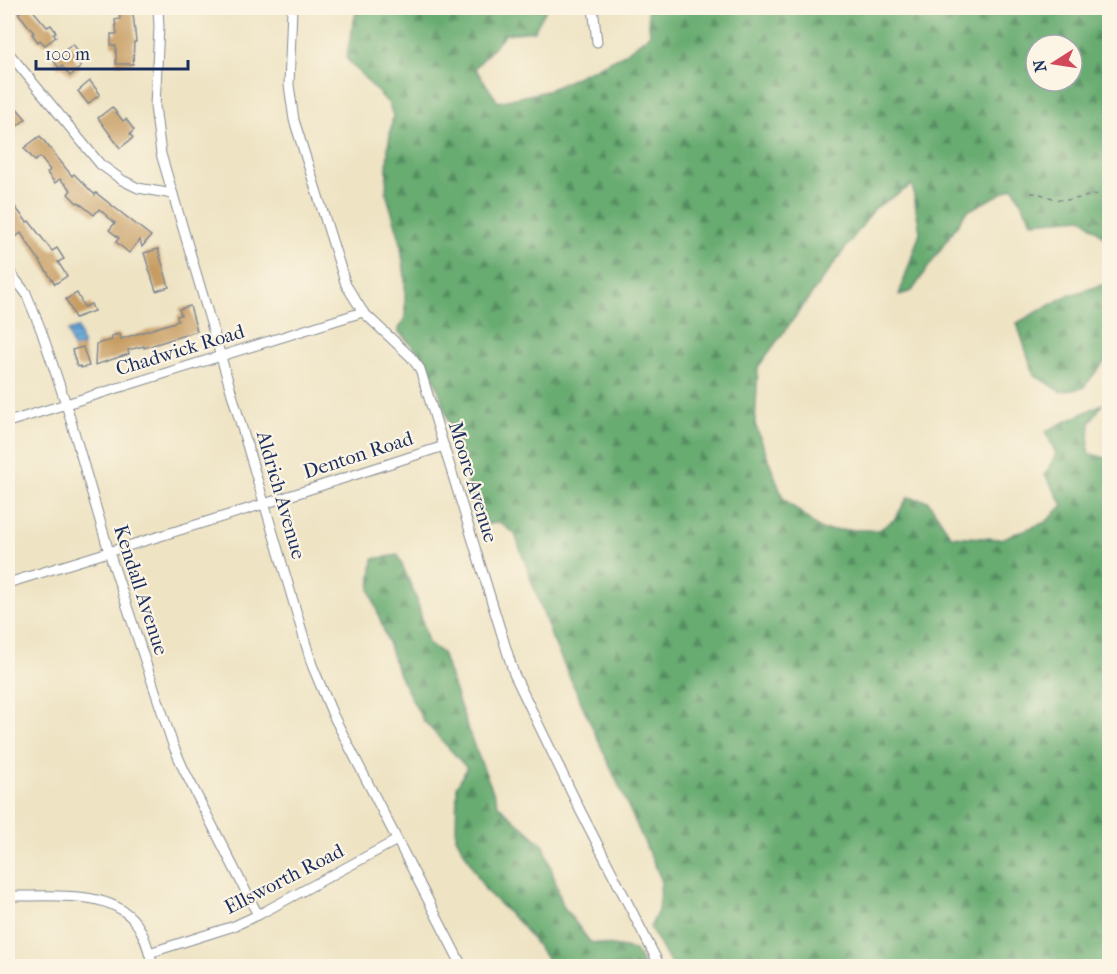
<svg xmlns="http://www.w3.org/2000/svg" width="1117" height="974" font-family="'IM FELL French Canon',serif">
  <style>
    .forest { fill: url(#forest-firs); stroke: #426e68; stroke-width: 1.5; fill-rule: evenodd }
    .water { fill: url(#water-rules); stroke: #3f6a9a; stroke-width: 1.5 }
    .building { fill: #c79d63 }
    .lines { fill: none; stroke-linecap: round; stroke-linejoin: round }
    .minor-casing { stroke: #848990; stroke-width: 11 }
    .path { stroke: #848990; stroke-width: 1.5; stroke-dasharray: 4.5 4.5; stroke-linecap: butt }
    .minor { stroke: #fff; stroke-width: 9 }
    .labels { text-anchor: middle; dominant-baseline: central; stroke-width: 4.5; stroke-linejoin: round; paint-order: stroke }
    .street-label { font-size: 20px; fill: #1b2f5e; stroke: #fcf5e5 }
  </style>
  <defs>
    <pattern id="forest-firs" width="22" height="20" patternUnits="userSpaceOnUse" patternTransform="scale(1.5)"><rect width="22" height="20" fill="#68ac71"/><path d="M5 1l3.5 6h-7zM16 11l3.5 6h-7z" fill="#558c60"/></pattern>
    <pattern id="water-rules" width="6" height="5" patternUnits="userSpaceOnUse" patternTransform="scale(1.5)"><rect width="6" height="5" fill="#63a5d7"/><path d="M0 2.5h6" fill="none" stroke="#5187b2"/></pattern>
  </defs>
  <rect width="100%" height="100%" fill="#fcf5e5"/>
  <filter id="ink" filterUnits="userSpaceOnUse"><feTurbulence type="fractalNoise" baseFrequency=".0167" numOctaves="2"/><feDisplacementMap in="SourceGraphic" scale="12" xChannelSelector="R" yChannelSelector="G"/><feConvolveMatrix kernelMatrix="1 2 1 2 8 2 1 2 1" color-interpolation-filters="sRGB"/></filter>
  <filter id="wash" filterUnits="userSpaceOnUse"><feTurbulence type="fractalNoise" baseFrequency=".008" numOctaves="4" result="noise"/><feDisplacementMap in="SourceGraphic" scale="24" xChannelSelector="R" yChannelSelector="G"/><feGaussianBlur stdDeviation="1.35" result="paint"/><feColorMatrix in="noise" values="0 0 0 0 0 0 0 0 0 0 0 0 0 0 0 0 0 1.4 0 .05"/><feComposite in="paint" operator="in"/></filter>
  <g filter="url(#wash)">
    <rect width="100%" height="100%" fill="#eee3c3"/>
    <g class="forest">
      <path d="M357,8H547L534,31L506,34L475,68L498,102L547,91L623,55L650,34L647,8H1109V242L1083,218L1032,222L1013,187L966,212L912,291L899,295L920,232L912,185L875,208L758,367L755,424L783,498L821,530H879L895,519L908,497L928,501L951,536L1001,539L1046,522L1063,505L1045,475L1056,454L1046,431L1102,404L1090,423L1088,453L1110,459L1109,966H672L650,927L659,909L661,879L552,638L515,534L499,522L481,526L440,394L428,362L398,331L405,317V277L400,239L386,193L388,147L393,116L389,104L346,58ZM1036,45H1072V81H1036Z"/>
      <path d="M1109,283V356L1083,388L1061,392L1034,375L1017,323L1066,296Z"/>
      <path d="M398,555L417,600L428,643L442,653L471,738L499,806L544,846L563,906L590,942L635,950L644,966H553L521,925L486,891L456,837L457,786L467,768L423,720L399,675L370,590L373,559Z"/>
    </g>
    <path class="water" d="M78,328L83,346L73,348L68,331Z"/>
    <g id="blocks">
      <g class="building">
        <path d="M26,8H31L47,27L51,25L56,32L53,34L56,37L45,45L40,40L38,42L32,34L34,33L18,13Z"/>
        <path d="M119,8H129V14L133,13L136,42H134L133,64H116V46L111,45V34H117L115,20L120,19Z"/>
        <path d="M73,44L80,54L74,59L81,67L70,76L62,66L59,68L53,60Z"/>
        <path d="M90,81L100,94L88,104L78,91Z"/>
        <path d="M14,105L26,119L11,131L8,126V110Z"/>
        <path d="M112,107L123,121L126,119L134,130L130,134L133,138L120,148L98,118Z"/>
        <path d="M40,136L72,176L74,174L95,195L96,193L151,236L142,247L140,240L129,253L116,242L119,238L109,230L115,223L99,209L94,215L78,202L77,203L68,194L71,190L60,179L55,183L47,173L50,170L40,157L35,161L24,148Z"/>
        <path d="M8,198L27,222L29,221L52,251L57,248L64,259L58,262L67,276L55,284L21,233L8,243L16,228L8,217Z"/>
        <path d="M158,249L169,287L156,291L144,253Z"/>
        <path d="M77,293L84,307L91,304L94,311L75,318L66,299Z"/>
        <path d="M190,306L197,331L144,348V346L128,350L129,354L95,365L96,344L112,340L111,336L120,334L121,339L178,321L177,316L181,315L179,309Z"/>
        <path d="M83,347L89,366L81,368L80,366L77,367L72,350Z"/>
      </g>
    </g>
  </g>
  <g filter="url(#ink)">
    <use href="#blocks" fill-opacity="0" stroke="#848990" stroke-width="1.5"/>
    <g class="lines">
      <defs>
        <g id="minor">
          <path d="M158,8L159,27L155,106L161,154L312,665L333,715L462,966"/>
          <path d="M292,8L289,85L294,120L346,285L363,312L411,357L420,369L514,674L581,812L660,966"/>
          <path d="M593,8L597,42"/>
          <path d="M8,52L100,164L122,180L138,188L173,194"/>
          <path d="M8,270L26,293L41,330L66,404L109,552L173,745L184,770L258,915"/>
          <path d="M8,422L363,312"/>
          <path d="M8,583L264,504L444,446"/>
          <path d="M8,896C47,897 110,888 136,923C145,935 149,952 153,966"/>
          <path d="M149,953L234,926L258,915L397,840"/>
        </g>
      </defs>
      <use href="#minor" class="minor-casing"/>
      <path class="path" d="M1031,193C1044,193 1052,200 1065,200C1079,199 1095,194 1110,192"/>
      <use href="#minor" class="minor"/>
    </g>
  </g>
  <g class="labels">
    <g class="street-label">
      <text transform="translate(180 350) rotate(-17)">Chadwick Road</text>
      <text transform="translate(358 455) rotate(-18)">Denton Road</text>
      <text transform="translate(473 482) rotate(73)">Moore Avenue</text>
      <text transform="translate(281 495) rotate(74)">Aldrich Avenue</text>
      <text transform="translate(141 590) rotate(72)">Kendall Avenue</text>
      <text transform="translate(284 879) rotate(-27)">Ellsworth Road</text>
    </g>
  </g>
  <rect width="1117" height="974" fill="none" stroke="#fcf5e5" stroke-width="30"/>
  <g transform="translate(1054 63) rotate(258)"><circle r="28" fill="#fcf5e5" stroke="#a2a6af" stroke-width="1.5"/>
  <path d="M0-4.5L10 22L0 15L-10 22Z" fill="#d1495b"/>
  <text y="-9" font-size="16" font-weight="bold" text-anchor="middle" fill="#1b2f5e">N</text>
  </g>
  <path d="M36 60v9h152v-9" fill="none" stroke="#1b2f5e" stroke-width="3"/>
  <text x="45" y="60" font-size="18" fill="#1b2f5e" stroke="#fcf5e5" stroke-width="4.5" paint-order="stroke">100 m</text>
</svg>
